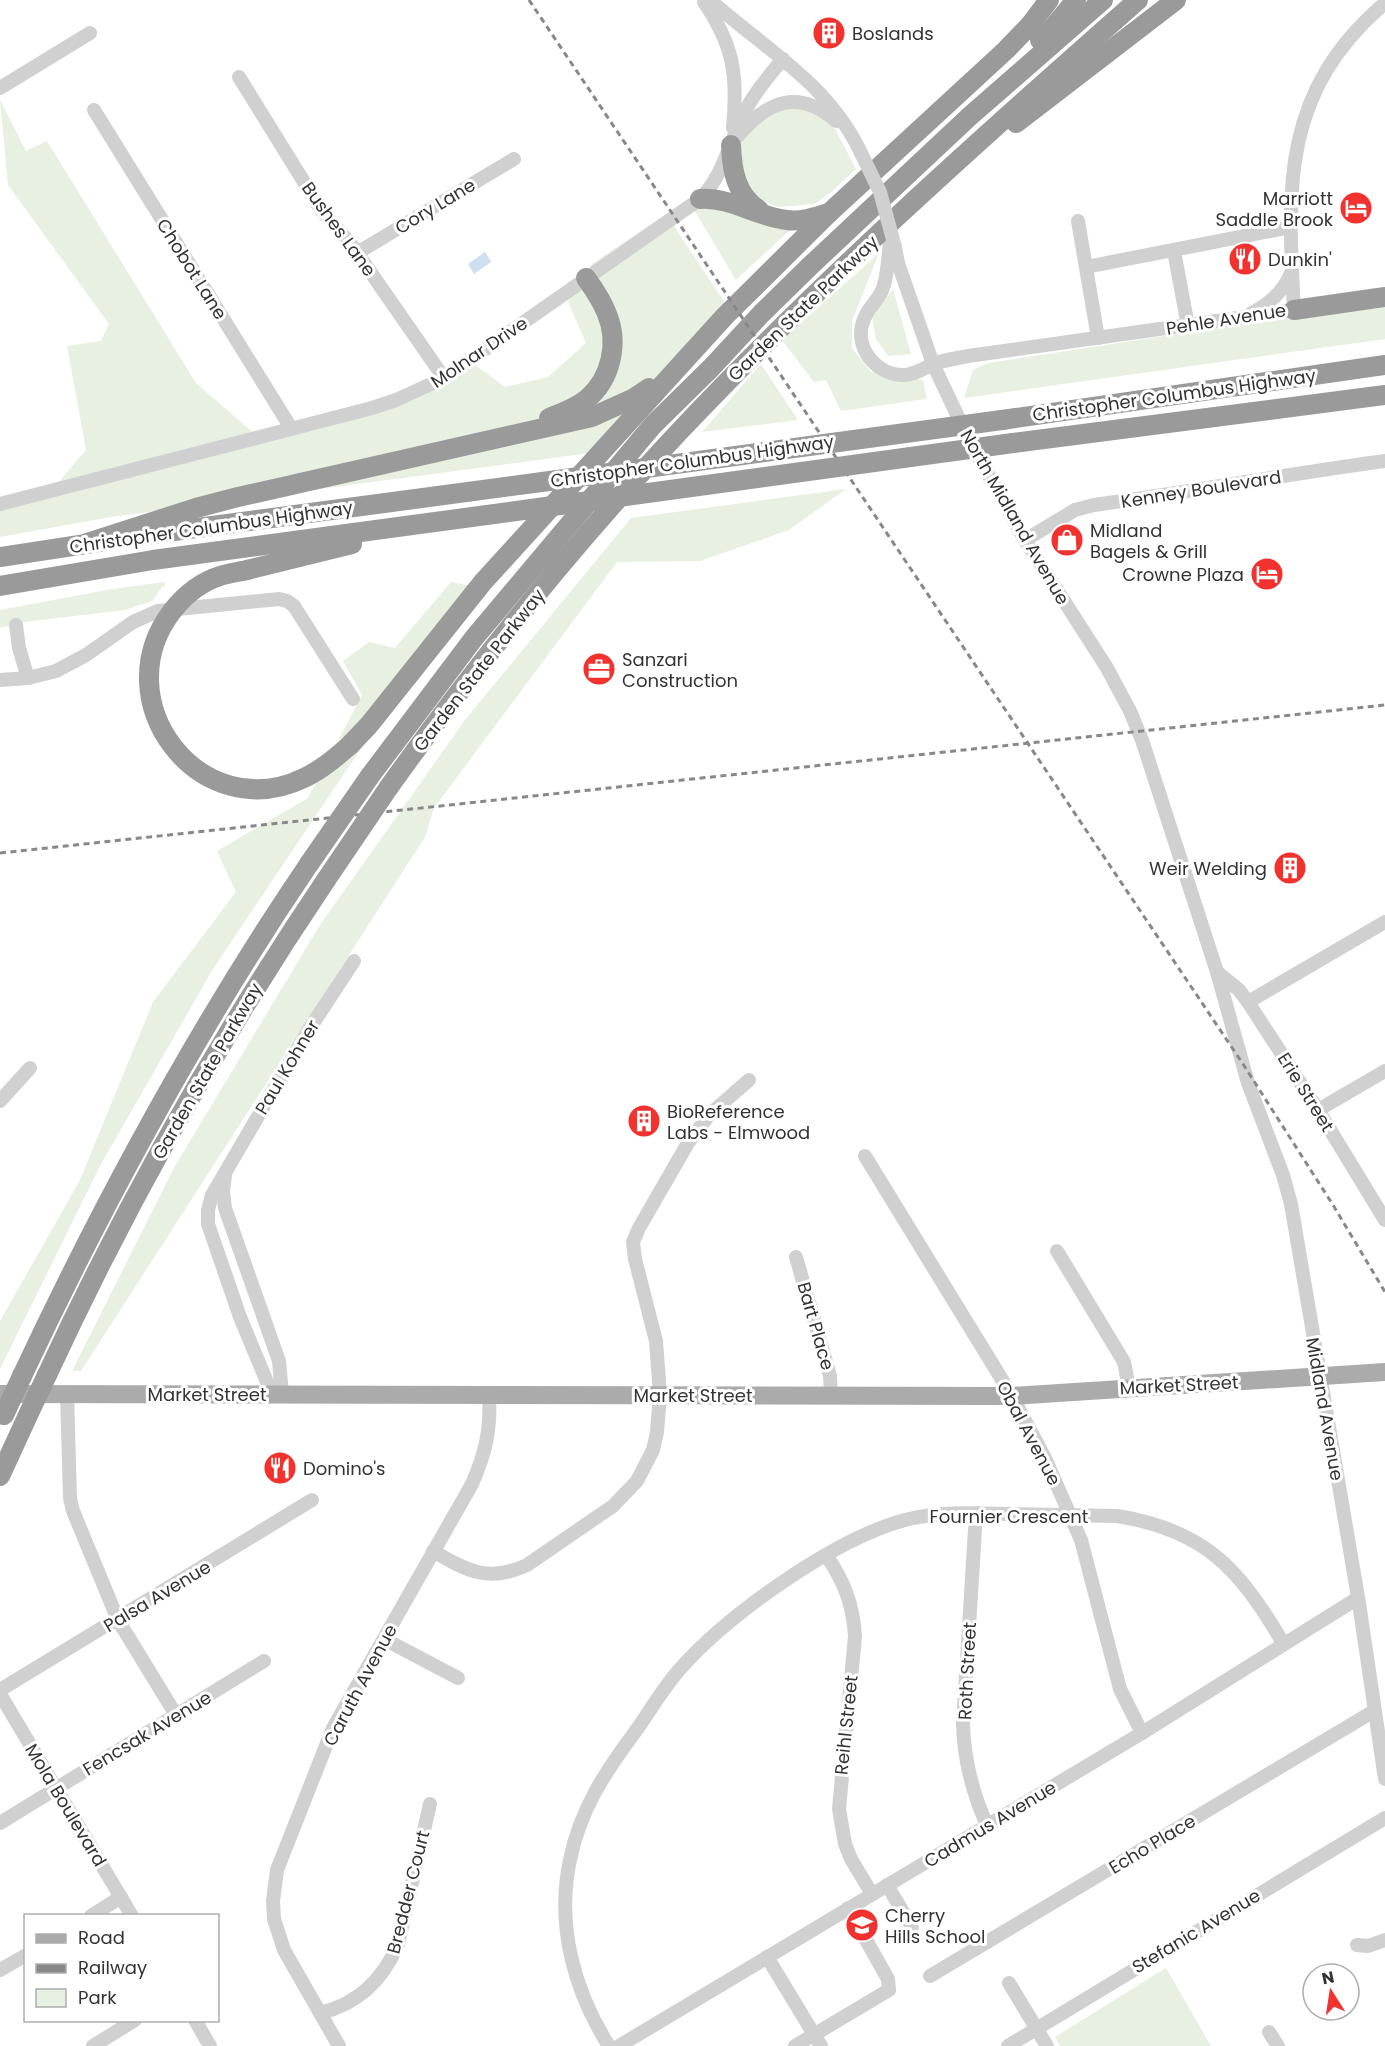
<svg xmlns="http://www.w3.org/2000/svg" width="1385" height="2046" font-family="Poppins,sans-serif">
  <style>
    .green { fill: #e7f0e1 }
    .water { fill: #cddff0 }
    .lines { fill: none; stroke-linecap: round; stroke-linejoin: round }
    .minor { stroke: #d0d0d0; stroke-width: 14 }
    .major { stroke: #ababab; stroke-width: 18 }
    .highway { stroke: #9a9a9a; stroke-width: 20 }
    .rail { stroke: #888; stroke-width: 3; stroke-dasharray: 6 4.5; stroke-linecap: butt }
    .minor-bridge { stroke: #d0d0d0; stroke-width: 14 }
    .highway-bridge { stroke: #9a9a9a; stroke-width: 20 }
    .labels { text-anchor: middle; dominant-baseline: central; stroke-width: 6; stroke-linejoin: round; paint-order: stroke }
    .poi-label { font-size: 18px; fill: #333; stroke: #fff; text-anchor: start }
    .street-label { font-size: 18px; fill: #333; stroke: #fff }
  </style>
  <rect width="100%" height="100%" fill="#fff"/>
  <g class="green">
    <path d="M0,100L26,151L47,141L196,383L258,437L360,410L470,361L505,387L548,377L586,343L568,302L592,264L666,214L725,303L597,452L111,517L0,537V503L52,490L86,450L67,346L101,341L109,324L8,185Z"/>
    <path d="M786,106L814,108L835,129L856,169L831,192L815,204L778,207L753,196L741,179L738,147L753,124Z"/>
    <path d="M716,202L791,229L736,280L693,208Z"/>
    <path d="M879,253L852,321V348L871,372L923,380L927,399L841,411L826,380L814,382L782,340Z"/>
    <path d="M893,289L911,354L888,356L876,339L872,317Z"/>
    <path d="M1385,306V339L964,398L973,370L988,363L1216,328Z"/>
    <path d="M761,364L798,420L702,432Z"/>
    <path d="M846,489L789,530L700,561L617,562L434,808L425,837L81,1371H72L175,1166L320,925L465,720L631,518Z"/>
    <path d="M165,582V586L162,587L152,601L125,610L24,622L0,628V610L112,589Z"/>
    <path d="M451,582L486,589L364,744L213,969L101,1164L0,1369V1321L80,1180L153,1002L236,892L217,851L308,798L362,695L343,661L369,642L395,648Z"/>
    <path d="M1166,1968L1211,2046H1060L1055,2037Z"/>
  </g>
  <path class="water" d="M485,252L491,262L474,274L468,264Z"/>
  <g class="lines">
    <g class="minor">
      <path d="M710,0C765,49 829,84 861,153"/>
      <path d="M704,2C734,46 738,76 733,128"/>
      <path d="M239,77L322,211L351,244L444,378"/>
      <path d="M0,88L90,33"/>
      <path d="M94,110L291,428"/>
      <path d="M738,136C767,101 799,88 836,121"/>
      <path d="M1078,221L1098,338"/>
      <path d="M890,243C888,257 888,274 883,288C880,298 870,306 866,315C851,342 872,373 901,375C914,376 925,367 936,363C946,360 957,358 968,356L1294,310C1287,185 1282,91 1385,3"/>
      <path d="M895,247L898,263L933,364L969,440L1025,540L1107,668L1130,711L1142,740L1217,972L1248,1083L1283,1175L1291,1204L1359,1603L1385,1779"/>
      <path d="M1174,251L1188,326"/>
      <path d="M357,253L514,159"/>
      <path d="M1086,267L1291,227"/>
      <path d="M1250,314C1268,305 1283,293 1291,273"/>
      <path d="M0,504L372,408L396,400L444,378L700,199C725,174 730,138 747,108C756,90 770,75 783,59"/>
      <path d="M1025,540L1075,510L1094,505C1191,492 1288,474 1385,461"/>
      <path d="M16,625L19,648L28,678"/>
      <path d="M0,680L28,678L56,671L86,655L133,622L158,611L279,599L287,601L294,606L353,699"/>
      <path d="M1217,972L1239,990L1248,1002L1318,1110L1385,1220"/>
      <path d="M1248,1002L1385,922"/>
      <path d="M0,1101L30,1068"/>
      <path d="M1318,1110L1385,1071"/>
      <path d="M865,1156L1012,1396L1045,1458L1081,1540L1120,1689L1142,1733"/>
      <path d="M225,1176L223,1191L225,1208L279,1361L282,1394"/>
      <path d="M1057,1251L1124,1362L1129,1388"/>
      <path d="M796,1257L830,1376L831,1396"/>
      <path d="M67,1394L70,1498L73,1511L118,1620L176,1715"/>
      <path d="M272,1394L240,1317L208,1224V1210L212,1195L308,1031L354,961"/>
      <path d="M976,1513L963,1724C964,1760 972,1792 987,1825"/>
      <path d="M433,1551C467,1571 489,1583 527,1565L613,1506L637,1481L653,1450L657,1432L660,1395L656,1341L635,1259L633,1242L639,1228L688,1143L709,1115L749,1080"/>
      <path d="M826,1555C844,1581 853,1604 855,1636L839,1809L845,1844L851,1859L872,1894"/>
      <path d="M384,1639L458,1678"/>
      <path d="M0,1690L312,1500"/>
      <path d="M0,1694L132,1916"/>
      <path d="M0,1823L264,1661"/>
      <path d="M887,1885L912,1927"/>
      <path d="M91,1916L121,1897"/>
      <path d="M1357,1945L1368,1946L1385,1940"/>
      <path d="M767,1957L821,2046"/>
      <path d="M0,1970L26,1955"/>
      <path d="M930,1976L1374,1711"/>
      <path d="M1009,1983L1047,2046"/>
      <path d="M320,2013C358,2004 383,1980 398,1944L430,1804"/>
      <path d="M195,2020L210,2046"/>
      <path d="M1269,2032L1278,2046"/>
      <path d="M93,2046L135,2020"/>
      <path d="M339,2046L284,1950L274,1919L273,1901L277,1870L333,1728L472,1484C486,1452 491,1429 489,1394"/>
      <path d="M609,2046C574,1991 556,1925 570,1860C580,1810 605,1772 635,1732C650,1711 663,1688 680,1669C729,1614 834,1539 905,1520C939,1511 974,1513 1009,1514C1045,1515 1081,1515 1117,1516C1206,1530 1240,1570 1283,1643"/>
      <path d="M619,2046L1142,1733L1358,1598"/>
      <path d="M795,2046L889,1990L888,1979L848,1908"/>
      <path d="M1008,2046L1385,1818"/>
    </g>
    <path class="major" d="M0,1394L1012,1396L1385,1372"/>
    <g class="highway">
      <path d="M1040,40L1051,30L1076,0"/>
      <path d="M1016,123L1176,0"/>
      <path d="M731,145C732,171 736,195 759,210"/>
      <path d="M700,199C731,197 757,217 787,220C801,222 816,217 829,213"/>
      <path d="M1294,310L1385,297"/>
      <path d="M549,418C562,413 576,408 587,399C611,379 619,343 607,314C602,301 594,289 586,278"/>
      <path d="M1002,420L1385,365"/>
      <path d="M1013,443L1385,395"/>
      <path d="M137,536L557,480"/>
      <path d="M87,543L196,508L238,497L592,417L634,398L649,388"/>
      <path d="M0,557L99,542"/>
      <path d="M247,570L352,544"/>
      <path d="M0,586L153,560L531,509"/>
      <path d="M349,746L369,725L483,582L725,316L829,213L1006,50L1030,25L1049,0"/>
      <path d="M370,776L474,638L653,425L711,368L761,314L810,266L970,116L1103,0"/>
      <path d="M389,787C477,664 573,545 676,435C821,281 979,140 1138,0"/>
      <path d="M47,1375C127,1202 220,1037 326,880"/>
      <path d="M22,1376C105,1199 199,1026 309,864"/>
      <path d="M0,1476L29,1413"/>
    </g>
    <g class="rail">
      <path d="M529,0L1243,1064L1333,1205L1385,1292"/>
      <path d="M0,853L1385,705"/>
    </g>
    <path class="minor-bridge" d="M861,153L880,192L895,247"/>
    <g class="highway-bridge">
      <path d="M557,480L1002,420"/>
      <path d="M531,509L1013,443"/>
      <path d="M247,570C239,572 229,573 220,576C201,582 185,595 173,610C102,701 201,828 304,778C321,770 335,758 349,746"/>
      <path d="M309,864L370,776"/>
      <path d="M326,880L389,787"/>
      <path d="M29,1413L47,1375"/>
      <path d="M4,1415L22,1376"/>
    </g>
  </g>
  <defs>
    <symbol id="building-disc" viewBox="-11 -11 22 22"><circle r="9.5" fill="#f1322e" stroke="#fff"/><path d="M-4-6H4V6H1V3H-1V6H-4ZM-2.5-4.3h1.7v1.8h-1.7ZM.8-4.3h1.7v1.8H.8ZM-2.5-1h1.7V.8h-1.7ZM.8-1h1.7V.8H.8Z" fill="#fff"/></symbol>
    <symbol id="hotel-disc" viewBox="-11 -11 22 22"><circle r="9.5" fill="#f1322e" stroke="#fff"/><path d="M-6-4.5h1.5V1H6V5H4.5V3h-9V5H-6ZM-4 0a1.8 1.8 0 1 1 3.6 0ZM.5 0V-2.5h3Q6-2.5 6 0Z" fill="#fff"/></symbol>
    <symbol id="restaurant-disc" viewBox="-11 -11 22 22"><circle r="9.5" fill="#f1322e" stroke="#fff"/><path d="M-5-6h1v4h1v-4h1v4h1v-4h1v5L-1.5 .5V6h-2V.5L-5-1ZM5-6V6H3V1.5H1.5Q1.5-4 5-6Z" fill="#fff"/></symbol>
    <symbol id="shop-disc" viewBox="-11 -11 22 22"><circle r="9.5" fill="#f1322e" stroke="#fff"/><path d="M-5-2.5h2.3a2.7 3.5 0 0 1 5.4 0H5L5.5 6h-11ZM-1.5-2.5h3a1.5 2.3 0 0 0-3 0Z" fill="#fff"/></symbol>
    <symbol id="office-disc" viewBox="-11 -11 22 22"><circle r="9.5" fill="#f1322e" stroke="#fff"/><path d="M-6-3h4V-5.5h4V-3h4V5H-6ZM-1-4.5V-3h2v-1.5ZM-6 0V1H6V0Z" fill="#fff"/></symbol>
    <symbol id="school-disc" viewBox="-11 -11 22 22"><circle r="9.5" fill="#f1322e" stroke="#fff"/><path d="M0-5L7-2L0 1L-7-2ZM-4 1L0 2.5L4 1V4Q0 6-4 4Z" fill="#fff"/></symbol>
  </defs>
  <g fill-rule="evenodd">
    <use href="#building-disc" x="810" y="14" width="38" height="38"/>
    <use href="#hotel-disc" x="1337" y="189" width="38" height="38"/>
    <use href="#restaurant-disc" x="1226" y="240" width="38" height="38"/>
    <use href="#shop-disc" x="1048" y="521" width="38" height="38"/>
    <use href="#hotel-disc" x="1248" y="555" width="38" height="38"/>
    <use href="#office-disc" x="580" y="650" width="38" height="38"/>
    <use href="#building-disc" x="1271" y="849" width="38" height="38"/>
    <use href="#building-disc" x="625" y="1102" width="38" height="38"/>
    <use href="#restaurant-disc" x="261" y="1449" width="38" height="38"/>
    <use href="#school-disc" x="843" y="1906" width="38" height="38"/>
  </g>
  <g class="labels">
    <g class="poi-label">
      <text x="852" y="33">Boslands</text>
      <text x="1333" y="198" text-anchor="end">Marriott<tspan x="1333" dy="21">Saddle Brook</tspan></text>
      <text x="1268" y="259">Dunkin'</text>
      <text x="1090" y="530">Midland<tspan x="1090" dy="21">Bagels &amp; Grill</tspan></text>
      <text x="1244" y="574" text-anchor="end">Crowne Plaza</text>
      <text x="622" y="659">Sanzari<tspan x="622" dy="21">Construction</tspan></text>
      <text x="1267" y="868" text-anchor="end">Weir Welding</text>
      <text x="667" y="1111">BioReference<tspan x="667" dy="21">Labs - Elmwood</tspan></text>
      <text x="303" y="1468">Domino's</text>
      <text x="885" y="1915">Cherry<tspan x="885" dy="21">Hills School</tspan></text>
    </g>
    <g class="street-label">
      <text transform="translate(435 206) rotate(-31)">Cory Lane</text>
      <text transform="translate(339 229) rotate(54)">Bushes Lane</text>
      <text transform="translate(192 269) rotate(58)">Chobot Lane</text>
      <text transform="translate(803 308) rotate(-44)">Garden State Parkway</text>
      <text transform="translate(1226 319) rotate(-9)">Pehle Avenue</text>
      <text transform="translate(479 352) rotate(-34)">Molnar Drive</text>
      <text transform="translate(1174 395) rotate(-8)">Christopher Columbus Highway</text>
      <text transform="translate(692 461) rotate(-8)">Christopher Columbus Highway</text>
      <text transform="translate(1201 489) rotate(-9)">Kenney Boulevard</text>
      <text transform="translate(1015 517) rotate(60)">North Midland Avenue</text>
      <text transform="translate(211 527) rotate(-8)">Christopher Columbus Highway</text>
      <text transform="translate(479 670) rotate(-52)">Garden State Parkway</text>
      <text transform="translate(287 1067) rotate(-59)">Paul Kohner</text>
      <text transform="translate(207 1071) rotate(-60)">Garden State Parkway</text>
      <text transform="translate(1306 1092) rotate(58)">Erie Street</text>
      <text transform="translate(816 1326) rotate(74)">Bart Place</text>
      <text transform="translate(1179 1385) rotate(-3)">Market Street</text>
      <text x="207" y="1394">Market Street</text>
      <text x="693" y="1395">Market Street</text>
      <text transform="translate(1325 1409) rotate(80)">Midland Avenue</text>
      <text transform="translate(1029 1433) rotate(62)">Obal Avenue</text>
      <text x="1009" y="1516">Fournier Crescent</text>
      <text transform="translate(157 1596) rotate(-31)">Palsa Avenue</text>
      <text transform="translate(967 1671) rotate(-87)">Roth Street</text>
      <text transform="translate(360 1685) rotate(-62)">Caruth Avenue</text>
      <text transform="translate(846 1725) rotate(-84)">Reihl Street</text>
      <text transform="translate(147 1733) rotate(-31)">Fencsak Avenue</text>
      <text transform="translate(66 1805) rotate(59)">Mola Boulevard</text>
      <text transform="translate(990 1824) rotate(-31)">Cadmus Avenue</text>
      <text transform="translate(1152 1844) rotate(-31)">Echo Place</text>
      <text transform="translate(408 1892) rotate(-76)">Bredder Court</text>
      <text transform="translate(1196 1931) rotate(-31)">Stefanic Avenue</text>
    </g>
  </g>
  <rect x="24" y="1914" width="195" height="108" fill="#ffffff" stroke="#adadad" stroke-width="1.5"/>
  <rect x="36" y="1934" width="30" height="9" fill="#ababab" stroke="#adadad" stroke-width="1.5"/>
  <text x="78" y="1944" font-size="18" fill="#333333">Road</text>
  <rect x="36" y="1964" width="30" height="9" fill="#888888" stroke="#adadad" stroke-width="1.5"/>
  <text x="78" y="1974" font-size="18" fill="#333333">Railway</text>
  <rect x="36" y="1989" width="30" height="18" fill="#e7f0e1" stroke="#adadad" stroke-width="1.5"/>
  <text x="78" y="2004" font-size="18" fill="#333333">Park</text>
  <g transform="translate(1331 1992) rotate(348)"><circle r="28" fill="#ffffff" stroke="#adadad" stroke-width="1.5"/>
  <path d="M0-4.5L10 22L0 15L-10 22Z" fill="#f1322e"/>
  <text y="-9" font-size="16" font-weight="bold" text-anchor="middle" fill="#333333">N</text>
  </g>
</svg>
